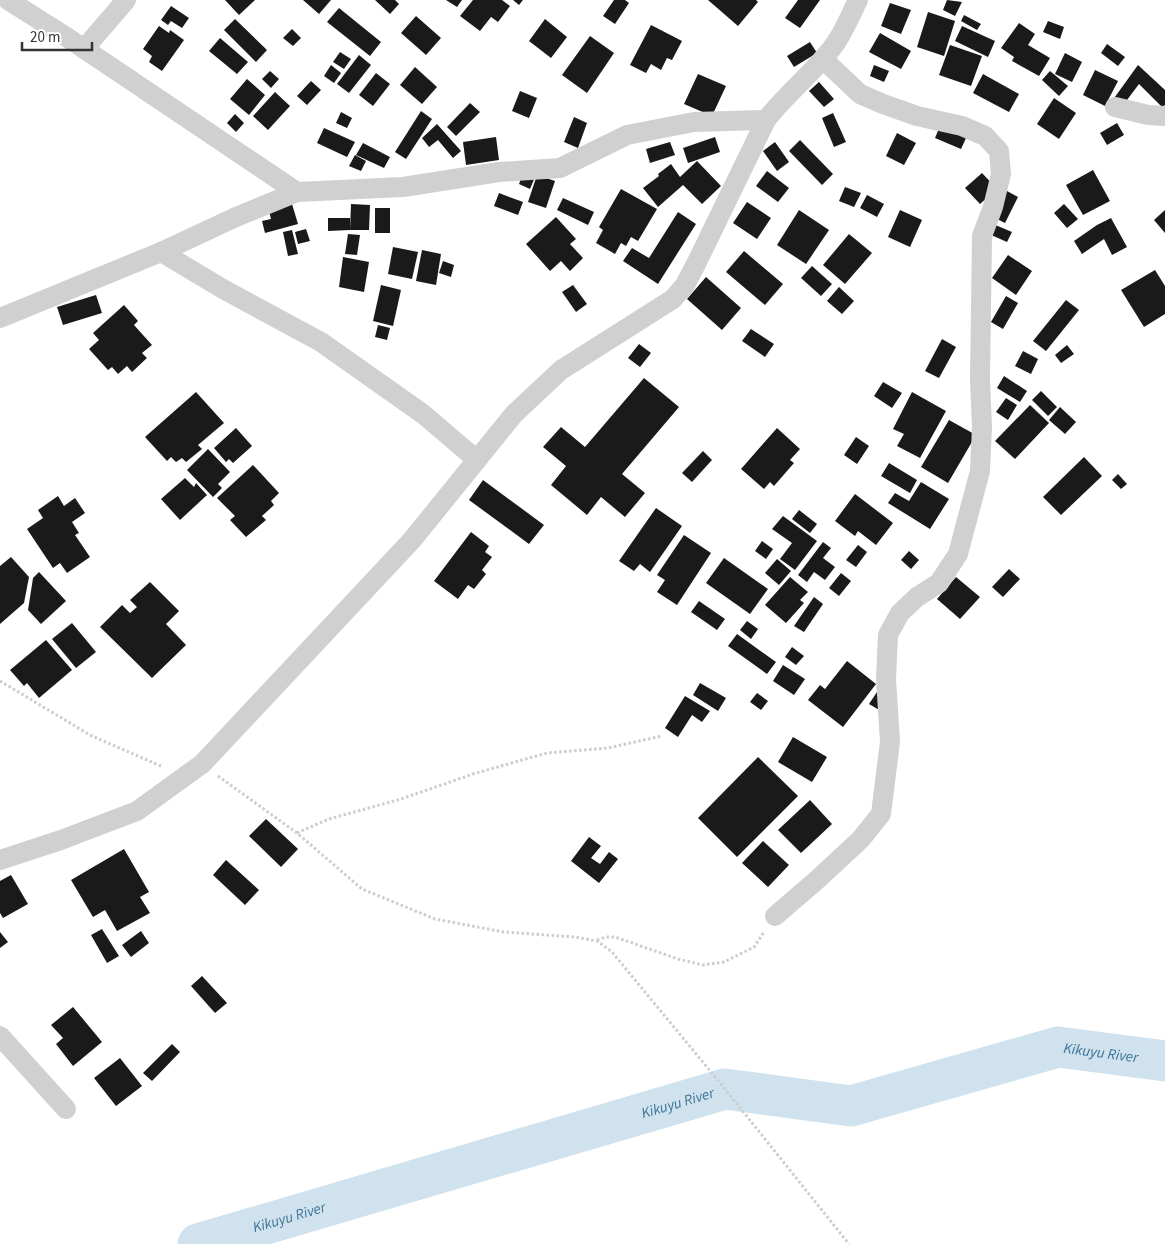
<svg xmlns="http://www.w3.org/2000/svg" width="1165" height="1244" font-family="'Source Sans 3',sans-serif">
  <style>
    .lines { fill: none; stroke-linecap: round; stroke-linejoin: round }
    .river { stroke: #cfe2ee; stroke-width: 41 }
    .building { fill: #1a1a1a }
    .path { stroke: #cdcdcd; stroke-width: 3; stroke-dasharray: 2.5 2.5; stroke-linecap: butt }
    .street { stroke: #d0d0d0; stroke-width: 20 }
    .labels { text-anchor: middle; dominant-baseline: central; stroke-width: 5; stroke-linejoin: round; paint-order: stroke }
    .water-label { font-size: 15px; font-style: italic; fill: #3f7597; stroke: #fff }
  </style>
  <rect width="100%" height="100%" fill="#fff"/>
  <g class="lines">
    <path class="river" id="s1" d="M198,1244L725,1089L851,1106L1058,1047L1165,1061"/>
  </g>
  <g class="building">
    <path d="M225,0H255L239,15Z"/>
    <path d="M303,0H331L319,14Z"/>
    <path d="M375,0H395L399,4L390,14Z"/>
    <path d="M446,0H462L457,7Z"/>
    <path d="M473,0H502L510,6L498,22L491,17L480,31L460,16Z"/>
    <path d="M513,0H523L519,5Z"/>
    <path d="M614,0H625L629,3L615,24L603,16Z"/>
    <path d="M708,0H756L758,2L738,26Z"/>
    <path d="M798,0H820L800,28L785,18Z"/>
    <path d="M947,0L962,2L955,16L943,10Z"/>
    <path d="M890,3L911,10L901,34L881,26Z"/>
    <path d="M171,6L189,18L182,28L171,21L168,25L161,20Z"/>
    <path d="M339,8L381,42L370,56L327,22Z"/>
    <path d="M928,12L955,21L944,56L917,47Z"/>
    <path d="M964,15L981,24L977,30L961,21Z"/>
    <path d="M416,16L441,38L426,55L401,33Z"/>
    <path d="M235,19L267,50L256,62L224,30Z"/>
    <path d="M545,19L567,37L551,58L529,41Z"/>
    <path d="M1048,21L1064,27L1060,39L1043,32Z"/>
    <path d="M1019,23L1035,34L1028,45L1050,58L1039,76L1012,61L1014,57L1001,48Z"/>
    <path d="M651,25L682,41L672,60L667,58L661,70L651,64L646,73L630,65Z"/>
    <path d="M159,26L169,33L170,30L184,40L162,71L149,62L152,56L143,49Z"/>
    <path d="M962,26L995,41L988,57L955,41Z"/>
    <path d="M292,29L301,38L293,46L283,38Z"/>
    <path d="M880,33L911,51L901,69L869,52Z"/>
    <path d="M590,36L614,53L587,93L562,75Z"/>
    <path d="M220,38L248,62L237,74L209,51Z"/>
    <path d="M810,42L817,53L794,67L787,56Z"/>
    <path d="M1107,44L1125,57L1118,66L1101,53Z"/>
    <path d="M950,45L982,56L971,86L939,75Z"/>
    <path d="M340,52L351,59L344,69L333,62Z"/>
    <path d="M1065,53L1082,62L1072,82L1055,74Z"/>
    <path d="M359,55L371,65L349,93L337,84Z"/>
    <path d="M331,65L341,73L334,83L324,76Z"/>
    <path d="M874,65L889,71L884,82L870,76Z"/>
    <path d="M1138,65L1165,90V105L1162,107L1139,84L1121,108L1112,101Z"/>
    <path d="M415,67L437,87L422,104L400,85Z"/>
    <path d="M1095,70L1118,81L1105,106L1083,95Z"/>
    <path d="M270,71L279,79L271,88L262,79Z"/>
    <path d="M1050,71L1068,86L1059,96L1042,80Z"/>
    <path d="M376,73L390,84L373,106L359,95Z"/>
    <path d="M698,74L726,86L712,116L684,104Z"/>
    <path d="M983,74L1019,94L1009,112L973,93Z"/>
    <path d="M247,79L265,95L249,115L230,99Z"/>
    <path d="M311,81L321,90L307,105L297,96Z"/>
    <path d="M819,82L834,99L824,107L809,91Z"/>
    <path d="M520,91L537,98L529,118L512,111Z"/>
    <path d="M275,92L290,106L268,130L253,116Z"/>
    <path d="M1054,98L1076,113L1059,139L1037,124Z"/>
    <path d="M470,103L480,112L456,136L447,127Z"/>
    <path d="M421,111L432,119L406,159L395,152Z"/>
    <path d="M341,112L352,118L347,128L336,123Z"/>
    <path d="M833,113L846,142L834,147L822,118Z"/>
    <path d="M235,114L244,123L236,132L227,123Z"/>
    <path d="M574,117L587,123L578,148L564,142Z"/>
    <path d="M1117,123L1124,135L1107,145L1100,133Z"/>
    <path d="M437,124L461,151L453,158L438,140L429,147L422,138Z"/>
    <path d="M940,126L967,136L961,149L935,138Z"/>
    <path d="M324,128L355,142L347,157L317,143Z"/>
    <path d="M897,133L916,143L904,165L886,156Z"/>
    <path d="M496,137L499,160L466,165L463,142Z"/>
    <path d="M715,137L720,152L688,163L683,148Z"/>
    <path d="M800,140L833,174L822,185L789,151Z"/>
    <path d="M670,142L675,155L650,163L646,149Z"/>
    <path d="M775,142L789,162L777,171L763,151Z"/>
    <path d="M363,143L390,157L384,168L356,155Z"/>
    <path d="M355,155L366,161L361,171L349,166Z"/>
    <path d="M697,161L721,186L702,204L683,185L658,207L643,188L659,176L658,174L671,164L680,177Z"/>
    <path d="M1093,170L1110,201L1083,215L1066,185Z"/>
    <path d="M767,171L789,188L778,202L756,186Z"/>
    <path d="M523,173L535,177L530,189L519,184Z"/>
    <path d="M982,173L997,189L980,204L965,188Z"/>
    <path d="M537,175L555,181L546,208L528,202Z"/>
    <path d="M845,187L861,193L854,207L839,201Z"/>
    <path d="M621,189L657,209L638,241L631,237L626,246L621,243L615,254L596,243L603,230L599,227Z"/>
    <path d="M1007,191L1018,197L1005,223L993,217Z"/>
    <path d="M499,193L523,202L518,215L494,206Z"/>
    <path d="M867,195L884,204L877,217L860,208Z"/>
    <path d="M563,198L594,212L588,225L557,210Z"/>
    <path d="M747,202L771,218L757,239L733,223Z"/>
    <path d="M292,204L298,224L265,233L262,221L271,219L269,211Z"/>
    <path d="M351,204L370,205L369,230H350Z"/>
    <path d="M1064,204L1078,219L1067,228L1054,213Z"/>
    <rect x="375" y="208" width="15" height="25"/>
    <path d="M799,210L829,230L806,264L777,245Z"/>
    <path d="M900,210L922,220L910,247L888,237Z"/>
    <path d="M1165,210V233L1154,220Z"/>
    <path d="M678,212L696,224L658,284L623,261L632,248L649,258Z"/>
    <path d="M556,217L576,239L570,244L583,258L570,271L561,261L550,271L526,244Z"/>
    <path d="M328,218H350V230L328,231Z"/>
    <path d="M1111,218L1127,247L1112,255L1104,239L1082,254L1074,241L1097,225Z"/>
    <path d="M993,224L1012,232L1007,242L989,234Z"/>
    <path d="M306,229L310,241L298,244L295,232Z"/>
    <path d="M292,230L298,254L288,256L283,232Z"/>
    <path d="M348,234L360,235L357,255L345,254Z"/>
    <path d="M849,234L872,253L845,284L823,265Z"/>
    <path d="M393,247L418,252L412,279L388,274Z"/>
    <path d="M422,250L441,254L436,285L416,281Z"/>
    <path d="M744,251L783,284L765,305L726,272Z"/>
    <path d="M1008,255L1032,271L1016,295L992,278Z"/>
    <path d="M343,257L369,262L364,292L339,287Z"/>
    <path d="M443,261L454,265L451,277L439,273Z"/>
    <path d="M812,266L832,284L821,296L801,278Z"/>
    <path d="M1155,270L1165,286V314L1144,327L1121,290Z"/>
    <path d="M706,277L741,308L722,330L687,299Z"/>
    <path d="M381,285L401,290L393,326L373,321Z"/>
    <path d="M573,285L587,304L576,312L562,292Z"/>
    <path d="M839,287L854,301L842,314L827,301Z"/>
    <path d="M96,295L102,313L63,325L57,307Z"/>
    <path d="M1006,296L1018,303L1003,329L991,322Z"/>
    <path d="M1066,300L1079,310L1046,351L1033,341Z"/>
    <path d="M124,305L138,321L134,325L152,345L142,353L147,358L132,372L127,366L118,374L112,367L108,370L89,349L99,340L93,333Z"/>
    <path d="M378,325L390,328L387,340L375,337Z"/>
    <path d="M751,329L774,344L765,357L742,341Z"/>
    <path d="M942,339L956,347L939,378L925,371Z"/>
    <path d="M639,344L651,353L640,367L628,358Z"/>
    <path d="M1067,345L1074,354L1061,363L1055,355Z"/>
    <path d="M1023,351L1038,359L1031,374L1015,366Z"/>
    <path d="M1004,376L1027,391L1020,402L997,388Z"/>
    <path d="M644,378L679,407L622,474L645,493L625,517L601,497L587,515L551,485L566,466L543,447L561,427L585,447Z"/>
    <path d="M883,382L902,393L892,408L874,396Z"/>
    <path d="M1041,391L1057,407L1048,416L1032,400Z"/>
    <path d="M196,392L224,423L198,445L202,449L186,462L182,458L176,462L171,457L167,461L145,437Z"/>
    <path d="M912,392L946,411L920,458L897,446L904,434L893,429Z"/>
    <path d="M1006,398L1017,405L1008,420L996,412Z"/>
    <path d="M1030,405L1049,423L1015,459L995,441Z"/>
    <path d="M1060,407L1076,422L1065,434L1049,420Z"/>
    <path d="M949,420L976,435L948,483L921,467Z"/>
    <path d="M236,428L252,446L233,463L229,459L226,462L214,448Z"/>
    <path d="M777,428L800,449L790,460L794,463L774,486L770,482L764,489L741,469Z"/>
    <path d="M856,437L869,446L857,464L844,455Z"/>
    <path d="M208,449L230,472L218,484L222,488L213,497L187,470Z"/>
    <path d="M703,451L712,460L692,482L682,473Z"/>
    <path d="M1084,457L1102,476L1061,515L1043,497Z"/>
    <path d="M889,463L917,480L910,493L881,476Z"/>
    <path d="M253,465L279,493L271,501L274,505L262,516L266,520L246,537L230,520L235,516L217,498Z"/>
    <path d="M1118,474L1127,484L1121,489L1112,480Z"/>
    <path d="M185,478L194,487L196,483L207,495L180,520L161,499Z"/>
    <path d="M483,480L544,525L529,544L469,500Z"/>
    <path d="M921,482L949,499L930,529L888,503L895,493L909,501Z"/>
    <path d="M855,494L893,523L876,545L858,531L855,536L835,521Z"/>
    <path d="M58,496L64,506L75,498L85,513L72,522L79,533L75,535L90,557L67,573L60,563L53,568L27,529L43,518L38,510Z"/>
    <path d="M656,508L682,526L650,572L640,564L634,571L619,561Z"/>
    <path d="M799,510L817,524L810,533L792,519Z"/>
    <path d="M783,516L817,541L795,570L780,559L792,543L772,529Z"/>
    <path d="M471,532L489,546L485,552L492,557L482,570L486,574L474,589L468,585L458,599L434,581Z"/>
    <path d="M684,535L711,553L677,605L657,592L665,580L657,575Z"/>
    <path d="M762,541L773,549L766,559L755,551Z"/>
    <path d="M823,542L831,548L823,558L835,567L825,580L814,572L807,582L798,575Z"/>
    <path d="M858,545L867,552L856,567L846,560Z"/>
    <path d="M909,551L919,560L911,569L901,560Z"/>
    <path d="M11,557L29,577L24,603L0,624V566Z"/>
    <path d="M724,558L768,589L750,614L706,583Z"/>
    <path d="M777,559L791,571L779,585L765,573Z"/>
    <path d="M1009,569L1020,579L1003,597L992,587Z"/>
    <path d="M39,572L66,601L41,624L28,610L33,578Z"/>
    <path d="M841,573L851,581L839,596L829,588Z"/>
    <path d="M790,577L808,592L800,600L804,603L786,623L765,605Z"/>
    <path d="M956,577L980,597L960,619L937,599Z"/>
    <path d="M150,582L179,611L166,624L186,645L152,678L100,627L122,605L130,613L137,607L130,600Z"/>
    <path d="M814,597L823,604L804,632L794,626Z"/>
    <path d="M699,601L725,619L717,630L691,612Z"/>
    <path d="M747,621L758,629L751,639L740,630Z"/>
    <path d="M72,623L96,652L76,668L52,639Z"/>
    <path d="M737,634L776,662L767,674L728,646Z"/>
    <path d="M46,640L72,670L39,698L27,683L24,686L10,670Z"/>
    <path d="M792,647L804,656L796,665L785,657Z"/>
    <path d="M847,661L876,684L843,727L808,700L820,685L825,689Z"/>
    <path d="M783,665L805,679L794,695L773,681Z"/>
    <path d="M700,683L726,698L718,711L693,695Z"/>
    <path d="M877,692L886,714L869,704Z"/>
    <path d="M757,693L768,701L761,710L750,702Z"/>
    <path d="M685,696L710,711L702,722L692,715L678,737L665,728Z"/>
    <path d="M793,737L827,757L812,782L778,762Z"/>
    <path d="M758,757L798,796L737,857L698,818Z"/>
    <path d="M810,800L832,824L801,853L778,830Z"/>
    <path d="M266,819L298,849L281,867L249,836Z"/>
    <path d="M589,837L601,846L591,858L600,864L609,852L618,859L599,883L571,861Z"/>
    <path d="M763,841L789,865L768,887L742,863Z"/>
    <path d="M124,849L149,892L140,897L150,913L117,931L105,910L93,917L71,880Z"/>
    <path d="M226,860L259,890L245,905L213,875Z"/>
    <path d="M11,875L28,904L3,918L0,913V881Z"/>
    <path d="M102,929L119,956L107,963L91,935Z"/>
    <path d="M141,931L149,943L131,957L122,945Z"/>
    <path d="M0,932L8,942L0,948Z"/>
    <path d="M202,976L227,1003L215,1013L191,986Z"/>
    <path d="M73,1007L102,1042L73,1066L56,1044L63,1038L51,1025Z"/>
    <path d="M172,1044L180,1052L152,1081L143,1073Z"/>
    <path d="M120,1058L142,1086L116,1106L94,1078Z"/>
  </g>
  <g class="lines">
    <g class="path">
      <path d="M0,681L90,735L163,767"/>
      <path d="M218,776L297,833L362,889L435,919L504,932L575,937L597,941L612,952L725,1089L849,1244"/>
      <path d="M297,833L329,819L401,799L473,774L515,762L547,753L608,748L662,736"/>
      <path d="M597,940L606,937H615L678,959L703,965L724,962L754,947L764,932"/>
    </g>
    <g class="street">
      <path d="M8,0L68,38L297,192"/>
      <path d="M84,49L126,0"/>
      <path d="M1115,107L1148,115L1165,116"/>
      <path d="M161,252L223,289L321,342L423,414L477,460"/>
      <path d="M0,318L161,252L236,217L297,192L403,187L499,172L560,168L627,135L694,122L766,120"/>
      <path d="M0,860L61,840L137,811L202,764L412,540L514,414L561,370L673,299L685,285L697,262L766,120C786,94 812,74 832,48C843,34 850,16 858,0"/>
      <path d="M775,916L818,879L861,839L881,814L890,742L886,679L888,635L900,613L917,597L939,583L958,554L980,471L982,427L980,380L982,236L993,207L1001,174L999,151L985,136L962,126L917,116L883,104L860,94L823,59"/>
      <path d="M0,1036L66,1109"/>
    </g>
  </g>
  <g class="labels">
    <g class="water-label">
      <text stroke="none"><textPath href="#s1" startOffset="935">Kikuyu River</textPath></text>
      <text stroke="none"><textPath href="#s1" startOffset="500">Kikuyu River</textPath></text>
      <text stroke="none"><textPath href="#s1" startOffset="95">Kikuyu River</textPath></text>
    </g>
  </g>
  <path d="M22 42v8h70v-8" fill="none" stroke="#333333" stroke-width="2.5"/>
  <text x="30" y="42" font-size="15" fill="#333333" stroke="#ffffff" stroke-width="4" paint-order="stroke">20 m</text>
</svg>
